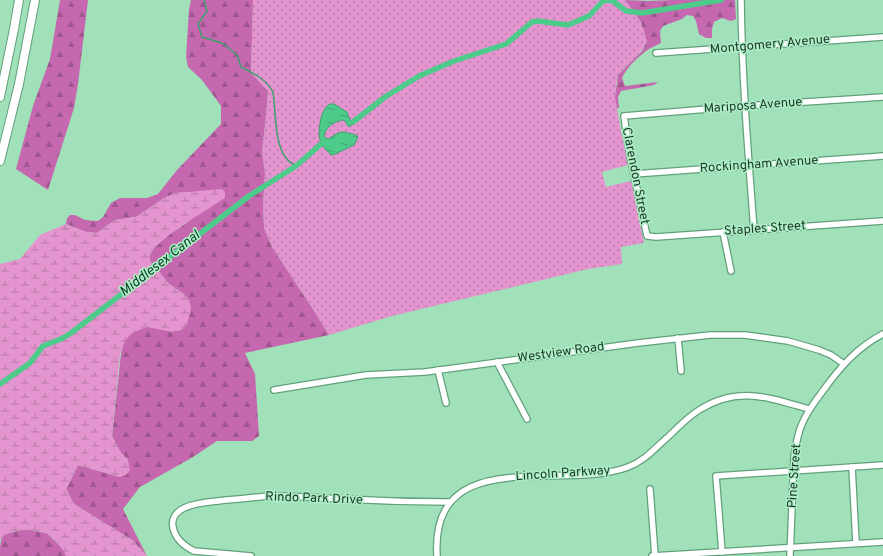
<svg xmlns="http://www.w3.org/2000/svg" width="883" height="556" font-family="Overpass,sans-serif">
  <style>
    .grass { fill: url(#grass-dots) }
    .forest { fill: url(#forest-firs) }
    .wetland { fill: url(#wetland-marsh) }
    .water { fill: url(#water-ripples); stroke: #3f9f6d }
    .lines { fill: none; stroke-linecap: round; stroke-linejoin: round }
    .stream { stroke: #3f9f6d; stroke-width: 1.5 }
    .canal { stroke: #4dcb8a; stroke-width: 5.5 }
    .minor-casing { stroke: #61a07b; stroke-width: 8 }
    .highway-casing { stroke: #61a07b; stroke-width: 10 }
    .minor { stroke: #fff; stroke-width: 5.5 }
    .highway { stroke: #fff; stroke-width: 8 }
    .labels { text-anchor: middle; dominant-baseline: central; stroke-width: 3; stroke-linejoin: round; paint-order: stroke }
    .street-label { font-size: 13px; fill: #1d3728; stroke: #adeec6 }
    .water-label { font-size: 14px; font-style: italic; fill: #083e24; stroke: #adeec6 }
  </style>
  <defs>
    <pattern id="grass-dots" width="8" height="8" patternUnits="userSpaceOnUse"><rect width="8" height="8" fill="#e494cf"/><path d="M2 2h.1M6 6h.1" fill="none" stroke="#b87aa8" stroke-width="1.8" stroke-linecap="round"/></pattern>
    <pattern id="forest-firs" width="22" height="20" patternUnits="userSpaceOnUse"><rect width="22" height="20" fill="#c568af"/><path d="M5 1l3.5 6h-7zM16 11l3.5 6h-7z" fill="#9f568e"/></pattern>
    <pattern id="wetland-marsh" width="20" height="14" patternUnits="userSpaceOnUse"><rect width="20" height="14" fill="#e494cf"/><path d="M1 5h8M5 5V1M11 12h8M15 12V8" fill="none" stroke="#b87aa8"/></pattern>
    <pattern id="water-ripples" width="26" height="14" patternUnits="userSpaceOnUse"><rect width="26" height="14" fill="#4dcb8a"/><path d="M2 4q2-2 4 0t4 0M15 11q2-2 4 0t4 0" fill="none" stroke="#3fa671"/></pattern>
  </defs>
  <rect width="100%" height="100%" fill="#a0e1b9"/>
  <path class="grass" d="M253,0H625L641,22L647,41C639,57 629,62 619,74C609,89 625,146 628,165L602,172L606,187L631,181L644,243L621,247L622,264L588,269L392,316L329,335L316,314L272,247L264,228L263,205L265,173L262,152L266,116L268,91L251,73Z"/>
  <g class="forest">
    <path d="M60,0H88L78,84L74,108L48,190L16,169L33,106L50,59Z"/>
    <path d="M191,0H253L251,73L268,91L266,116L262,152L265,173L263,205L264,228L272,247L316,314L329,335L245,353L255,374L259,436L252,441H217L193,457L140,487L123,509L147,556L132,540L74,504L66,489L78,465L120,477L128,460L121,453L112,436L121,354C122,350 123,345 124,341C128,334 141,327 149,327C161,328 167,332 181,330L186,296L168,283L150,261C150,261 150,255 150,255C153,245 178,228 187,223L193,192L176,193L166,197L136,217L115,220L97,233L86,232L66,224L67,218L70,215H75L85,220L98,221L103,217L111,203L120,198H147L158,194L177,170L221,124V106L202,80L188,67L186,57L189,9Z"/>
    <path d="M625,0L648,1L673,0H735L736,19L731,21L722,18L714,22L712,29V38H706L699,34L696,21L693,16L687,15L682,19L663,26L660,31L661,43C657,45 653,47 649,49C639,56 627,67 622,78L625,86L658,82L654,85L621,91L618,97L619,108H617L615,97L618,75L642,51L647,41L641,22Z"/>
    <path d="M25,529L47,533L65,551L66,556H0C0,531 3,535 25,529Z"/>
  </g>
  <path class="wetland" d="M222,189L225,192V198C210,208 154,241 150,255C150,255 150,261 150,261L168,283L186,296L189,300L191,308L189,317L186,326L181,330L172,332L148,327L141,329L131,334L125,341L120,354L112,436L121,453L128,460L130,470L126,475L120,477L78,465L66,489L74,504L132,540L147,556H66C65,550 51,535 45,533C31,528 10,528 0,540V264L20,259L40,235L66,224L86,232L97,233L115,220L136,217L166,197L176,193Z"/>
  <path class="water" d="M330,104H334L347,112L350,120L355,122L349,127L344,120C335,121 326,126 324,136L326,138L329,139C341,130 342,131 356,135L358,137L354,145L333,155H331C328,151 324,148 322,145C316,137 320,108 330,104Z"/>
  <g class="lines">
    <path class="stream" d="M204,0L207,11L198,24L202,37L222,43L237,55L241,67C253,73 267,80 273,92C276,111 274,143 286,158C288,161 293,164 296,166"/>
    <g class="canal">
      <path d="M353,122L385,97L419,76L454,61L506,44L532,22L538,21L568,25L589,16L602,2L607,0L613,1L626,11L642,13L721,0"/>
      <path d="M0,384L30,363L43,346L61,339L71,333L249,196L296,166L321,144"/>
    </g>
    <defs>
      <g id="minor">
        <path d="M741,0C742,77 748,153 754,230"/>
        <path d="M656,53L883,37"/>
        <path d="M883,97L744,106L624,116L630,156L647,236L656,237L883,221"/>
        <path d="M634,174L883,156"/>
        <path d="M723,232L731,271"/>
        <path d="M678,338L681,371"/>
        <path d="M497,362L527,419"/>
        <path d="M438,370L446,403"/>
        <path d="M274,390L366,375L425,372L638,343L710,335H745L788,341L819,350L831,355L844,364"/>
        <path d="M852,467L856,543"/>
        <path d="M650,489L655,556"/>
        <path d="M722,552L716,476L883,465"/>
        <path d="M251,556L194,551C184,546 175,539 173,527C171,519 176,512 184,508C196,502 212,502 226,500C241,499 256,497 271,496C295,496 320,498 344,499C379,501 415,502 450,502"/>
        <path d="M437,556C430,442 563,492 628,467C645,461 656,447 669,436C678,427 688,417 699,410C738,385 769,398 809,409"/>
        <path d="M652,556L883,542"/>
        <path d="M790,556L794,457C796,446 797,435 802,424C807,411 816,400 825,388C841,366 858,347 883,334"/>
      </g>
      <g id="highway">
        <path d="M0,97L14,29L19,0"/>
        <path d="M0,161L19,84L35,0"/>
      </g>
    </defs>
    <use href="#minor" class="minor-casing"/>
    <use href="#highway" class="highway-casing"/>
    <use href="#minor" class="minor"/>
    <use href="#highway" class="highway"/>
  </g>
  <g class="labels">
    <g class="street-label">
      <text transform="translate(770 45) rotate(-5)">Montgomery Avenue</text>
      <text transform="translate(753 106) rotate(-4)">Mariposa Avenue</text>
      <text transform="translate(759 165) rotate(-4)">Rockingham Avenue</text>
      <text transform="translate(635 176) rotate(79)">Clarendon Street</text>
      <text transform="translate(765 229) rotate(-4)">Staples Street</text>
      <text transform="translate(561 353) rotate(-8)">Westview Road</text>
      <text transform="translate(563 474) rotate(-4)">Lincoln Parkway</text>
      <text transform="translate(795 476) rotate(-86)">Pine Street</text>
      <text transform="translate(314 499) rotate(2)">Rindo Park Drive</text>
    </g>
    <g class="water-label">
      <text transform="translate(160 264) rotate(-38)">Middlesex Canal</text>
    </g>
  </g>
</svg>
